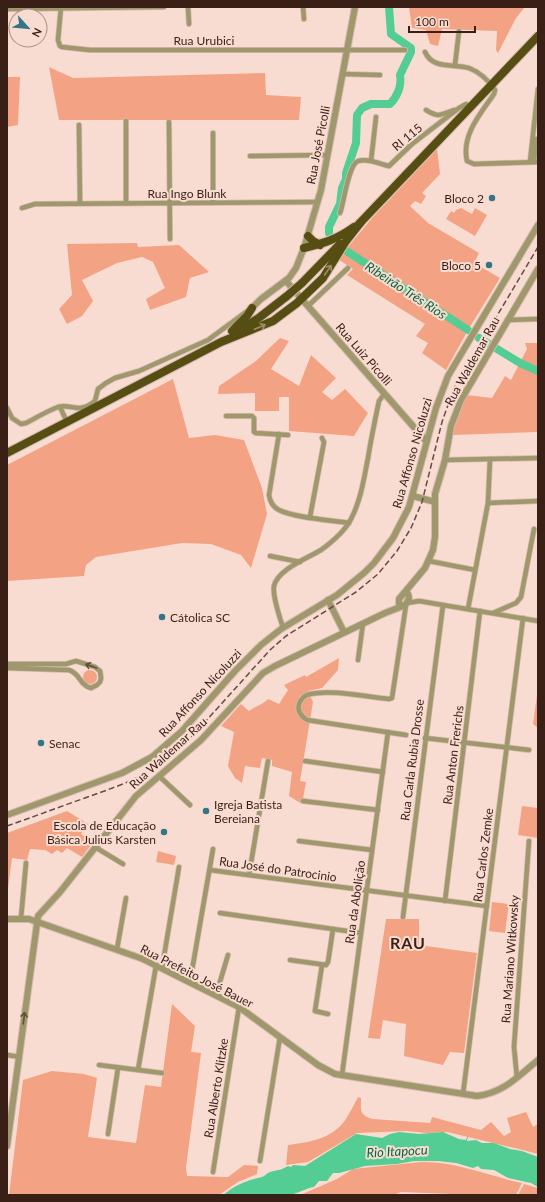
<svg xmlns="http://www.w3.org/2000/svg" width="545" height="1202" font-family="Lato,sans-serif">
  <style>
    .green { fill: #f3a284 }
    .water { fill: #54cd95 }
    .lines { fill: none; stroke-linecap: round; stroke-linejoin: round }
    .river { stroke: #54cd95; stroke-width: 8 }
    .minor-casing { stroke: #d6baaf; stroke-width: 6 }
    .tertiary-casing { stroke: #d6baaf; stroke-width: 8 }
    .trunk-casing { stroke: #d6baaf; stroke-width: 10 }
    .minor { stroke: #9e986c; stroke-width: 4.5 }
    .tertiary { stroke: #9e986c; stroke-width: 6 }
    .trunk { stroke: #564d12; stroke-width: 8 }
    .rail { stroke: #674c42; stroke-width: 1.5; stroke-dasharray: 6 3; stroke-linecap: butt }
    .trunk-bridge-casing { stroke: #d6baaf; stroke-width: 10; stroke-linecap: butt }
    .trunk-bridge { stroke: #564d12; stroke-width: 8 }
    .oneway { stroke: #9f8d68 }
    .oneway2 { stroke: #614f38 }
    .poi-dot { fill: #347487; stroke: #f9dcd1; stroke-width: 1.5 }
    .labels { text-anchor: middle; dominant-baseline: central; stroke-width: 4; stroke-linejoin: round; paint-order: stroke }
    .street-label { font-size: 12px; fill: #391f15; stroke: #f9dcd1 }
    .poi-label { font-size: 12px; fill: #391f15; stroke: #f9dcd1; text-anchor: end }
    .water-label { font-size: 13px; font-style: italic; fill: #036642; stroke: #f9dcd1 }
    .district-label { font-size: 16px; font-weight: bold; letter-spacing: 1px; fill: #391f15; stroke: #f9dcd1 }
  </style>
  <rect width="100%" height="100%" fill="#f9dcd1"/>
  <g class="green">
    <path d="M409,7H525L516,18L498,53L496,50L497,31L442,29L438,46L430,44L426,30L412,28Z"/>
    <path d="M49,67L73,78L265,73L266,95L301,97L299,120H59Z"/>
    <path d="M7,77H20L18,125L7,127Z"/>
    <path d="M437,149L440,174L422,193L426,196L421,204L415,201L410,206L428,223L479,253L474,263L500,278L468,330L446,370L422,353L428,343L416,336L425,324L347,275L353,269L338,259L373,217Z"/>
    <path d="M461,208L472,214L475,208L487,215L475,236L446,219L451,211L454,213L456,210Z"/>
    <path d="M137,243L138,247L179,245L209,272L190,278L186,297L150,310L146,299L165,288L153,262L142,257L117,263L82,280L93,301L82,316L67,324L59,309L72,295L67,244Z"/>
    <path d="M280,338L289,341L271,369L299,386L311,355L336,378L322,392L332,400L345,389L368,413L354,436L289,431V397H279V411H255V393L218,394L219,386L256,361Z"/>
    <path d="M525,343H538V432L453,435L456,418L467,395L492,398L505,376L511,380L527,349Z"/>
    <path d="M173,379L189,438L215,435L244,440L262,488L267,514L251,568L241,555L211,544L182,543L96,557L86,565L84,576L7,581V465Z"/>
    <path d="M339,658L338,670L322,688L308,691L313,702L300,781L306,782L302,804L289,796L292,772L272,766V760L262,758L260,768L245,766L242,783L235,778L228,766L234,732L221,726L241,704L249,711C255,706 263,705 268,699L279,704L288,690L284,685L305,675L306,677Z"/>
    <circle cx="90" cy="677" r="7"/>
    <path d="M538,688V728L533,724Z"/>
    <path d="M522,806L538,808V838L518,835Z"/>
    <path d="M67,811L88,824L81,834L93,842L82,857L67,848L62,853L57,850L52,854L45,850L30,849L27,860L12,858L7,896V833Z"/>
    <path d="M158,851L176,856L174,865L156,862Z"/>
    <path d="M492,902L509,904L505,933L489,931Z"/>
    <path d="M386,919H419V945L477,953L464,1053L450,1052L443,1065L404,1056L406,1024L383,1020L380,1039L368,1038Z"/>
    <path d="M172,1004L195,1026L191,1052L201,1053L186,1167L187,1176L228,1177L244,1165L258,1166L257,1174L238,1182L219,1195H9L23,1080L52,1071L84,1074L97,1078L88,1137L136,1143L145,1085L161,1087Z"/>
    <path d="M358,1097L361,1098C361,1111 359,1115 373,1119L430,1123L432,1117L481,1130L491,1122L504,1136L511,1132L507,1118L526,1112L533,1127L538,1124V1154L519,1149L447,1132L427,1133L406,1131L357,1133L308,1162L286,1165L288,1145C309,1142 333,1139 346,1119C350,1112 354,1105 358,1097Z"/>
    <path d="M421,1162C455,1161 489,1176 522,1183L516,1195H457L452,1194L401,1192L394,1195H300L337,1179L353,1169Z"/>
    <path d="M524,1184L538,1188V1195H518Z"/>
  </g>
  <path class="water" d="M399,1132L419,1134L443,1132L459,1139L466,1140L467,1137H468L467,1141L476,1140L482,1143H494L510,1149L522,1151L538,1157V1187L531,1183L508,1178L494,1170L481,1169L478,1166L473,1168L456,1163L438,1161H414L397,1164L365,1166L339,1173H333L327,1181H319L314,1187C306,1188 298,1194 288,1195C267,1197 244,1195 223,1195C237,1184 245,1181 262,1177C265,1176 267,1173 270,1172C277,1170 282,1170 288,1166L291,1167L293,1165L305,1166L356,1134L382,1138L390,1134Z"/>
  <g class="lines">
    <g class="river">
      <path d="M329,233V227L340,204L342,188L346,179V173L356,143L357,115L362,108L371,104H390C397,97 402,86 400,75L411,52V48L391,34L389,7"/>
      <path d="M345,250L468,330"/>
      <path d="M479,338L520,363L538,371"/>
    </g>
    <defs>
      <g id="minor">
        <path d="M61,7L58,40L60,46L62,47L90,50H405"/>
        <path d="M188,7L189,24"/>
        <path d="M303,7L304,19"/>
        <path d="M7,9L164,7"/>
        <path d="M425,52C433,70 453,63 469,68C479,72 489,81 495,90L494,94C481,113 461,135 467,161L474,164L538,162"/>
        <path d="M455,65L459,31"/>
        <path d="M343,74L380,75"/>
        <path d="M426,110C439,118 440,115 454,110"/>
        <path d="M126,121V203"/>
        <path d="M169,122L170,239"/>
        <path d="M79,125L80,203"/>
        <path d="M250,156L327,155"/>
        <path d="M371,161L376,117"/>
        <path d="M530,162L538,89"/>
        <path d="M534,162L536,139"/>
        <path d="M213,202V133"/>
        <path d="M22,208L35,204L318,202"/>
        <path d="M340,213C344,203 348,165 358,161C368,158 380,164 389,166L412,144L459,108L466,104L471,107"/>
        <path d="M308,306L348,268"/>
        <path d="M507,320L538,319"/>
        <path d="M60,407L67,422"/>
        <path d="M7,408L12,418L21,424L26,423C36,418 47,411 58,407C72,403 78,415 95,401L98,389L106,383L115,378L139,371L208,340L250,309"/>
        <path d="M226,416H252L254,418V432L256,433L288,435"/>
        <path d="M279,434L269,495C270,502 273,507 279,510C295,518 330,520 349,523"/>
        <path d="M445,460L538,458"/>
        <path d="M488,503L538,501"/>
        <path d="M310,517L324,442L322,438"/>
        <path d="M270,556L300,562"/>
        <path d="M429,561L475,570"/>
        <path d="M407,603L419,601L538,621"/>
        <path d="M406,605L392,698L389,699C366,697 332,689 310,694C305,695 301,699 299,704C297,711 301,716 307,720L406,735"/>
        <path d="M468,609L488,503L490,459"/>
        <path d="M493,613L516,603L521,597L534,529"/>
        <path d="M283,628C280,617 272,597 274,586C278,569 308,558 321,550C332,542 345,531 351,519C361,500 364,478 368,458C371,439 375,420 379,401L384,394"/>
        <path d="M358,660L363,623"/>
        <path d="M7,664H66L76,661L95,667L100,671L101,678L100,682L97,685L91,688C79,685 81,674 69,670L7,668"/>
        <path d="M425,738L529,750"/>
        <path d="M305,761L383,772"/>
        <path d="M159,776L190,805"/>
        <path d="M303,801L378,810"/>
        <path d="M299,841L372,850"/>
        <path d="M95,847L123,864"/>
        <path d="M210,870L487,906"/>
        <path d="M249,875L268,761"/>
        <path d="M445,901L480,611"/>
        <path d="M220,913L361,933"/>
        <path d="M403,917L443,605"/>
        <path d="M21,918L26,863"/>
        <path d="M117,949L126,898"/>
        <path d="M290,960L326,965L328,962L333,929"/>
        <path d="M322,965L315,1011L328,1014"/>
        <path d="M162,968L179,867"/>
        <path d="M190,982L213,849"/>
        <path d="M216,995L228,955"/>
        <path d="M7,1055L20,1057"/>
        <path d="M99,1065L162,1073"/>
        <path d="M138,1070L156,966"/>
        <path d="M342,1075L388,732"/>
        <path d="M517,1078L514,1047L529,841"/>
        <path d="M463,1094L523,618"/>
        <path d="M108,1134L118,1068"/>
        <path d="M260,1161L280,1037"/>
        <path d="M213,1172L239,1007"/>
      </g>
      <g id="tertiary">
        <path d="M286,281L426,441"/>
        <path d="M252,308L261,299L289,278L296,268L304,248L321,190L355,7"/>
        <path d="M413,496L435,502"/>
        <path d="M404,593L408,594L409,598L406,604L403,606L399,604V599L425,568L433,550L435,537V494L445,460L451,426L461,400L538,269"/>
        <path d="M328,600L344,632"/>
        <path d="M7,815L122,773L152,757L182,731L235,671L261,645L281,629L337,595L364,573L374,563L393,538L409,507L436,408L448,376L538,225"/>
        <path d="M7,919H29L143,959L239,1007L318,1065L335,1074L477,1096C503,1093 519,1076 538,1060"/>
        <path d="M7,1146L38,916L60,892L136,796L201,740L263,673L275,666L385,613L403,606"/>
      </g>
      <g id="trunk">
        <path d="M358,225L538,36"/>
        <path d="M308,236L313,241L320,245"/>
        <path d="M304,248C324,243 336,240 354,227"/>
        <path d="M302,283L340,244"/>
        <path d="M232,331L247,316L252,308"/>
        <path d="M236,333L260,317L287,296"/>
        <path d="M7,453L221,342L273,321L297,303L323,278L346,241L361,222"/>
      </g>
    </defs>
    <use href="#minor" class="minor-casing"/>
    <use href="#tertiary" class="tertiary-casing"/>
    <use href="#trunk" class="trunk-casing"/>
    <use href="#minor" class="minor"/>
    <use href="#tertiary" class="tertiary"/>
    <use href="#trunk" class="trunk"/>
    <path class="rail" d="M7,826C33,817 59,807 85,798C126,783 154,775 186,743L270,650L286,636L356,592L378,574L397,551L411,528L422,502L442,422L454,388L538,247"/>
    <defs>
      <path id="trunk-bridge" d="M287,296L302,283"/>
    </defs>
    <use href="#trunk-bridge" class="trunk-bridge-casing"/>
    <use href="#trunk-bridge" class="trunk-bridge"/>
  </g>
  <defs><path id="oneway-shaft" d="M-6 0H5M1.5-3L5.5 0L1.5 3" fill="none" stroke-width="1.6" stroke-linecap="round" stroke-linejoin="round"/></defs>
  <g class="oneway">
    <use href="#oneway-shaft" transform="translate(328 270) rotate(-56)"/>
    <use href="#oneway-shaft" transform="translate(260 327) rotate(-23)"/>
  </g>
  <g class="oneway2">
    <use href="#oneway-shaft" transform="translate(91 666) rotate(-161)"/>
    <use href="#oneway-shaft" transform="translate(24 1018) rotate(-83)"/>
  </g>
  <g class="poi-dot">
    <circle cx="492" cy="198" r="4"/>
    <circle cx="489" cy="265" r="4"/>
    <circle cx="162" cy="617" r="4"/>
    <circle cx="41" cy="743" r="4"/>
    <circle cx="206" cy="811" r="4"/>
    <circle cx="164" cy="832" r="4"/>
  </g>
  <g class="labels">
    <g class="street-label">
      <text x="204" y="40">Rua Urubici</text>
      <text transform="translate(407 137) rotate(-40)">RI 115</text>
      <text transform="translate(318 145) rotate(-79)">Rua José Picolli</text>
      <text x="187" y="193">Rua Ingo Blunk</text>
      <text transform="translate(364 354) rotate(49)">Rua Luiz Picolli</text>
      <text transform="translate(472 361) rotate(-61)">Rua Waldemar Rau</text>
      <text transform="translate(412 453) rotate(-74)">Rua Affonso Nicoluzzi</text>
      <text transform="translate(200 693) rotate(-47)">Rua Affonso Nicoluzzi</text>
      <text transform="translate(168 753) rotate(-42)">Rua Waldemar Rau</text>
      <text transform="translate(453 755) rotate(-83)">Rua Anton Frerichs</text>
      <text transform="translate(412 760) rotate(-83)">Rua Carla Rubia Drosse</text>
      <text transform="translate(483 855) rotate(-83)">Rua Carlos Zemke</text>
      <text transform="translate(278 869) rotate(8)">Rua José do Patrocinio</text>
      <text transform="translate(355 902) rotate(-82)">Rua da Abolição</text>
      <text transform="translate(510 959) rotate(-86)">Rua Mariano Witkowsky</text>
      <text transform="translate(197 976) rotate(27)">Rua Prefeito José Bauer</text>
      <text transform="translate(216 1088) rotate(-81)">Rua Alberto Klitzke</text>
    </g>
    <g class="poi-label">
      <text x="484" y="198">Bloco 2</text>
      <text x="481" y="265">Bloco 5</text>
      <text x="170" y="617" text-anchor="start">Cátolica SC</text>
      <text x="49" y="743" text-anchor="start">Senac</text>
      <text x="214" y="804" text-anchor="start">Igreja Batista<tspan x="214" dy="14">Bereiana</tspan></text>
      <text x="156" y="825">Escola de Educação<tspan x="156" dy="14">Básica Julius Karsten</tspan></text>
    </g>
    <g class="water-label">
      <text transform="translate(406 290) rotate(33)">Ribeirão Três Rios</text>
      <text transform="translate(397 1151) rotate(-3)">Rio Itapocu</text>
    </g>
    <g class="district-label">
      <text x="408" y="942">RAU</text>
    </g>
  </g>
  <rect width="545" height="1202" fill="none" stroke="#391f15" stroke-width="16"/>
  <g transform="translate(28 28) rotate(117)"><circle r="19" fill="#f9dcd1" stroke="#ac9086"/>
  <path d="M0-3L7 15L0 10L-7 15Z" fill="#347487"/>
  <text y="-6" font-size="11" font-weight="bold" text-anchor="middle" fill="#391f15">N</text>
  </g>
  <path d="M409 26v6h66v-6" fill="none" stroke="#391f15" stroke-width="2"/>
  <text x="415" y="26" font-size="12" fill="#391f15" stroke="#f9dcd1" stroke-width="3" paint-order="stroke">100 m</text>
</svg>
